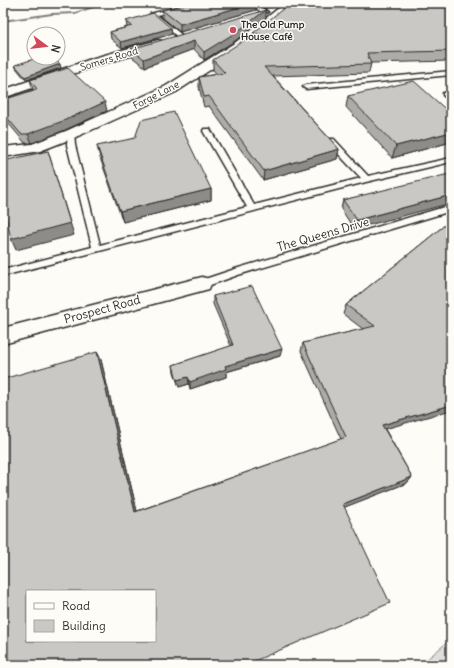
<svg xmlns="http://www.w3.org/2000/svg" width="454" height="668" font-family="Delius,sans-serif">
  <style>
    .green { fill: #dfdeda; stroke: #858482 }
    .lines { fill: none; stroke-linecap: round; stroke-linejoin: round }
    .stream { fill: #7e7d7b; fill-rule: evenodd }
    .lane-casing { stroke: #2b2b2b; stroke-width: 3 }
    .street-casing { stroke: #2b2b2b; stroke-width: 3 }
    .lane { fill: #fdfcf7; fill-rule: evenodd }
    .street { fill: #fdfcf7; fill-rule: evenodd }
    .wall { fill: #adaca9; stroke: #2b2b2b }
    .shaded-wall { fill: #8d8c89; stroke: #2b2b2b }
    .building { fill: #c9c8c4; stroke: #2b2b2b; fill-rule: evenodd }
    .poi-dot { fill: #d1495b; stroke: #fdfcf7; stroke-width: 1.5 }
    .labels { text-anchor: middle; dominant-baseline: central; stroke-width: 3; stroke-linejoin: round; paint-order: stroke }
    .far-poi-label { font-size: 10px; font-weight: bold; fill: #2b2b2b; stroke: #fdfcf7; text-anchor: start }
    .far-street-label { font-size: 10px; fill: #2b2b2b; stroke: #fdfcf7 }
    .street-label { font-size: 12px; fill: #2b2b2b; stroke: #fdfcf7 }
  </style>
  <rect width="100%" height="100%" fill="#fdfcf7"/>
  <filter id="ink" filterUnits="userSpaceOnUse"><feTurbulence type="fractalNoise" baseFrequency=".025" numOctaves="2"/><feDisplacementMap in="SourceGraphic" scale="8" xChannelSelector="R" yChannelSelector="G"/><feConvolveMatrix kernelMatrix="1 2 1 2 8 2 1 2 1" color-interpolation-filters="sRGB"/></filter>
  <g filter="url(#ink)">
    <path class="green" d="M451,639V665H420Z"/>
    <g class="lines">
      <path class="stream" d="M102,3H108L75,14L52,15L3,22V20L52,13L75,12Z"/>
      <defs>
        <g id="lane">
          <path d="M193,3H203L157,15L183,36V38H179L150,14Z"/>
          <path d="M248,3H255L268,12L263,13Z"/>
          <path d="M451,71V75L306,89L303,87L306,85Z"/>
          <path d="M443,93H447L451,96V102L443,95Z"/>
          <path d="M204,129H210L211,131L254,205L361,178L328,143V139H334L368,176L451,158V162L366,182L3,276V270L92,247L67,145L68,132H74L75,145L100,245L247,207L203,131Z"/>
          <path d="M451,205V211L238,275L202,288L197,284L199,281L235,269Z"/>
        </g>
        <g id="street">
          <path d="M285,3H296L289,12L244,48L176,92L76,137L40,151L3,157V147L32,144L66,131L166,86L236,42Z"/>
          <path d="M158,40L162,41L164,44L162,47L102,64L3,98V90L94,58Z"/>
          <path d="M202,277L209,279L211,284L209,289L3,344V328Z"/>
        </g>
      </defs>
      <use href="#lane" class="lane-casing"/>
      <use href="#street" class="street-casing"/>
      <use href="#lane" class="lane"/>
      <use href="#street" class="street"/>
    </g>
    <g class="wall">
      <path d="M191,3H256V10L180,32L163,18L162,10Z"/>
      <path d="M258,3H277V6L265,8Z"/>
      <path d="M451,3V61L371,63L369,73L273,76L339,149L337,159L263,180L209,106L204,107L199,87V77L217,74L213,70V60L253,40V33Z"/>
      <path d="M266,18L235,41L204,60L194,49L145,67L132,57L131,49Z"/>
      <path d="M126,21L171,28L172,34L122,48L111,39L110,32L127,27Z"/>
      <path d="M15,65L61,68L26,80L16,68Z"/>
      <path d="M30,80L107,111L65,130L32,143H25L3,117V100L33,90Z"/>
      <path d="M348,96L451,114V142L392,158L346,107Z"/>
      <path d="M97,146L211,189V200L123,222L100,158Z"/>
      <path d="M451,177L354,229L341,209L343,200Z"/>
      <path d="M451,220L385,429L412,477L407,483L344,507L3,665L97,352L101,360L137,511L341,439L301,351L303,343L363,329L343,314L346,305Z"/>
      <path d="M213,296L280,356L226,372V377L190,389L189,384L179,387L174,372L173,365L231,346L213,304Z"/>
    </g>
    <g class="shaded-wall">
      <path d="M254,3H256V10L180,32V24Z"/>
      <path d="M265,3H277V6L265,8Z"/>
      <path d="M266,10V18L235,41L204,60V52Z"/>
      <path d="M171,28L172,34L122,48L121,42Z"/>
      <path d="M194,41V49L145,67L144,59Z"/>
      <path d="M60,64L61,68L26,80L25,77Z"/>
      <path d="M105,102L107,111L65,130L32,143L28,134Z"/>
      <path d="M451,132V142L392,158L396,146Z"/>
      <path d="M339,149L337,159L263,180L264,171Z"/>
      <path d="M48,151L74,235L16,250L11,239Z"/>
      <path d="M211,189V200L123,222L120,211Z"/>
      <path d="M451,195V203L354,229L357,220Z"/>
      <path d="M3,207H4L10,218L3,220Z"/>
      <path d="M282,349L280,356L226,372V377L190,389V382L225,366Z"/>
      <path d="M97,352L101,360L138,516L135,512Z"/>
      <path d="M188,377L189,384L179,387L177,380Z"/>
      <path d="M451,405V410L378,431L382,425Z"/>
      <path d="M412,477L407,483L340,509L343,504Z"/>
    </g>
    <g class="building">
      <path d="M191,3H254L180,24L162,10Z"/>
      <path d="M290,3H451V51L367,53L371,64L264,67L339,149L264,171L209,96L204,97L199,77L225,73L213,60L246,39L266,42L270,40L271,38L267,35L253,33Z"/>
      <path d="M266,10L235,33L204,52L194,41L144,59L131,49Z"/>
      <path d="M153,13L171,28L121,42L110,32L132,26L126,21Z"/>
      <path d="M37,58H53L60,64L25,77L15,65Z"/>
      <path d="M68,68L105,102L63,121L28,134H21L3,113V100L37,89L30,80Z"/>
      <path d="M414,81L451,114V132L396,146L348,96Z"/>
      <path d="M174,112L211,189L120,211L97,146L135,138L141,120Z"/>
      <path d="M48,151L70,223L11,239L4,207H3V161Z"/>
      <path d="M449,174L451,177V195L357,220L343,200Z"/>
      <path d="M451,220V405L382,425L412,477L343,504L390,603L245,665H3V379L97,352L135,512L346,437L303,343L375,326L346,305ZM27,591H155V641H27Z"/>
      <path d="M252,286L282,349L225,366L226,369L190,382L188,377L177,380L173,365L233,345L213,296Z"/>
    </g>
  </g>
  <circle class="poi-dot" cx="233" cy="30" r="4"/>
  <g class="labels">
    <g class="far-poi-label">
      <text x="241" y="24">The Old Pump<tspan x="241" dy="12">House Café</tspan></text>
    </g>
    <g class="far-street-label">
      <text transform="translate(109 59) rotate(-17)">Somers Road</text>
      <text transform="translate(156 95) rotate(-27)">Forge Lane</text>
    </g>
    <g class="street-label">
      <text transform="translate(323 234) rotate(-16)">The Queens Drive</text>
      <text transform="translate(102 309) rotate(-15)">Prospect Road</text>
    </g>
  </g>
  <rect width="454" height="668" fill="none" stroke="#fdfcf7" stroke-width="16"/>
  <rect x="8" y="8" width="438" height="652" fill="none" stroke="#2b2b2b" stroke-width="1.5" filter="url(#ink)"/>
  <rect x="26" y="590" width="130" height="52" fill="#fdfcf7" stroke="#a9a8a5"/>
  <rect x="34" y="603" width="20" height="6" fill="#fdfcf7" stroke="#a9a8a5"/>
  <text x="62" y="610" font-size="12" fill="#2b2b2b">Road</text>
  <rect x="34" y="620" width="20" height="12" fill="#c9c8c4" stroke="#a9a8a5"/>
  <text x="62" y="630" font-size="12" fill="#2b2b2b">Building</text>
  <g transform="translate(46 46) rotate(105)"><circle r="19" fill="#fdfcf7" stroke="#a9a8a5"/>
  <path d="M0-3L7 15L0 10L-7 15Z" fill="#d1495b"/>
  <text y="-6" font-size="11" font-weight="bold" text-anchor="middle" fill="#2b2b2b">N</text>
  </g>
</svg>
